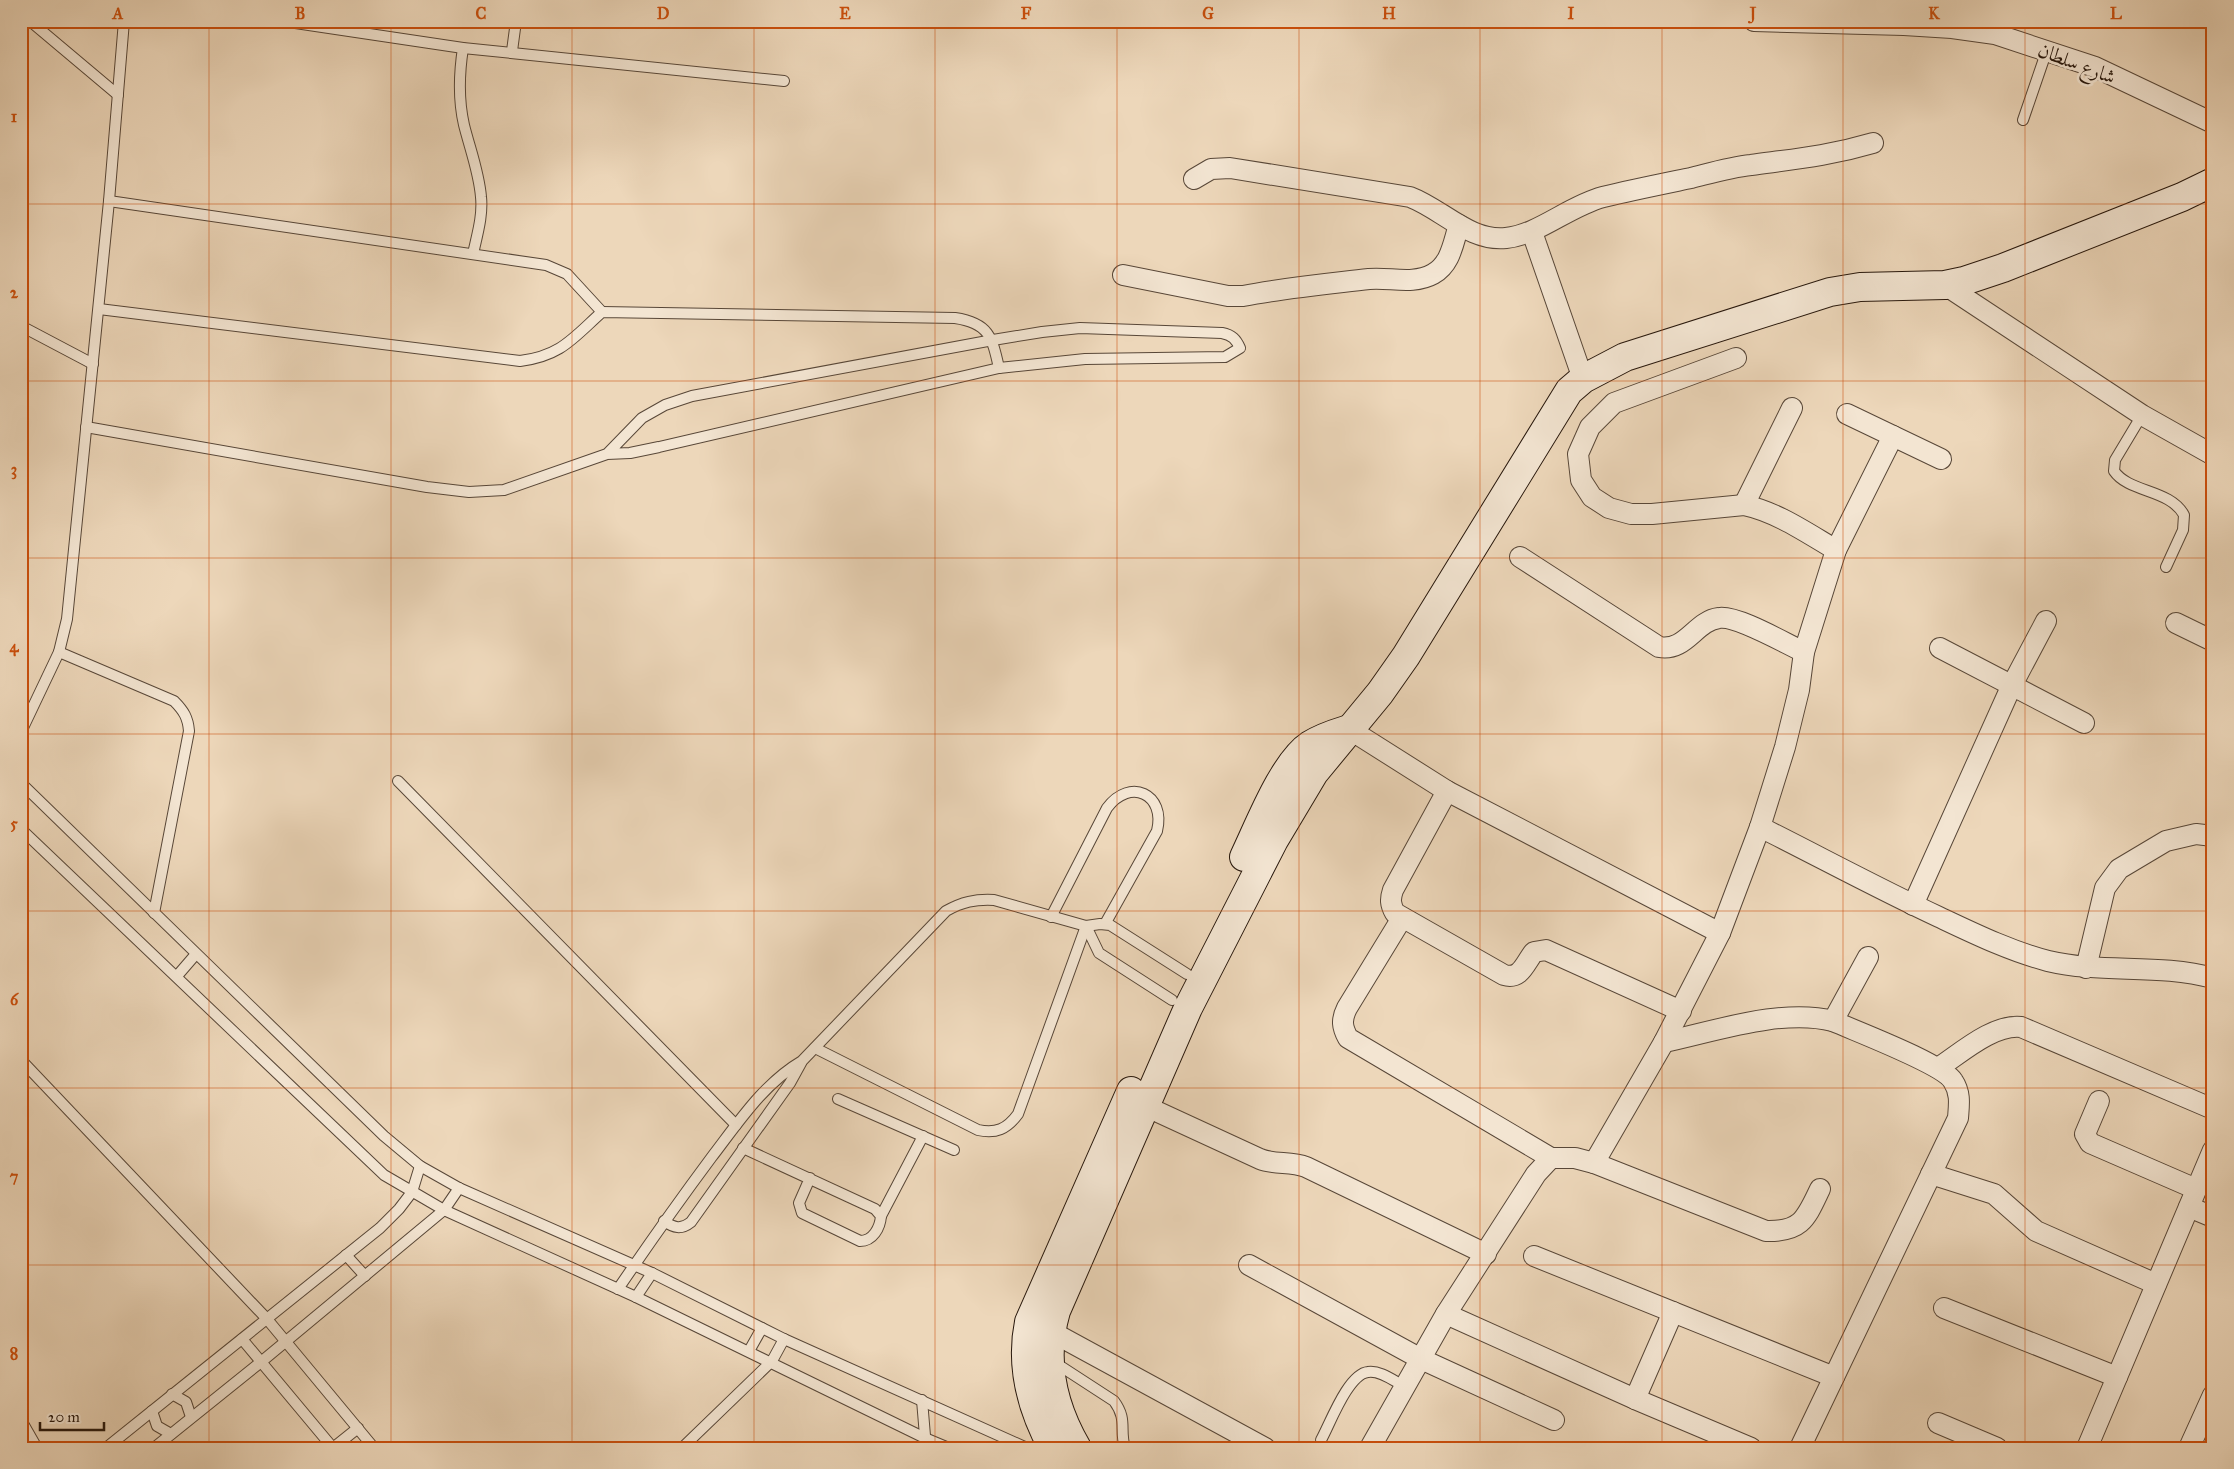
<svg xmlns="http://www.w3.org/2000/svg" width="2234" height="1469" font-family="'IM FELL Great Primer',Amiri,serif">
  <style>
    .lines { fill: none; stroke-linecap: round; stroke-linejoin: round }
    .lane-casing { stroke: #584738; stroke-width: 12 }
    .street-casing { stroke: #584738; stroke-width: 22 }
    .secondary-casing { stroke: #27170c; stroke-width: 30 }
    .lane { stroke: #f3e5d2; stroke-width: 10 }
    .street { stroke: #f3e5d2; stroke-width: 20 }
    .secondary { stroke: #f3e5d2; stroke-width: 28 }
    .grid { fill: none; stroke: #cb4f0c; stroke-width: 1; stroke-opacity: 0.55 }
    .labels { text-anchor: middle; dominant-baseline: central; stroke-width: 5; stroke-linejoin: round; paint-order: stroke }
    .street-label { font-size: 20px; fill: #27170c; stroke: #f3e5d2 }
    .neatline { fill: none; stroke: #cb4f0c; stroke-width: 2 }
    .grid-label { font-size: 16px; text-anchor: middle; font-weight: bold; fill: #cb4f0c }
  </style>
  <rect width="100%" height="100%" fill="#edd7ba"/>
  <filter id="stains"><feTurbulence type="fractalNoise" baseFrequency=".004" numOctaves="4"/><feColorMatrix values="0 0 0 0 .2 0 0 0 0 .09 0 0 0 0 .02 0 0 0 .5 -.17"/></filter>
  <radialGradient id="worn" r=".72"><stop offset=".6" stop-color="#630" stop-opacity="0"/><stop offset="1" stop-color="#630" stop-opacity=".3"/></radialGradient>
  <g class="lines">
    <defs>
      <g id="lane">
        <path d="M30,21L118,95"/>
        <path d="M282,21L463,48L784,81"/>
        <path d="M21,31L25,21"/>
        <path d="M463,48C459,74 458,99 464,125C470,149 479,172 481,197C483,216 477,235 473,254"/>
        <path d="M512,51L516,21"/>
        <path d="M2023,120L2047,50"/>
        <path d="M109,201L546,265L567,274L602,312"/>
        <path d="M99,309L520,361C561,356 573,338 602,312L955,318C989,323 992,337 999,368"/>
        <path d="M21,326L93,364"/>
        <path d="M2142,415L2115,460L2114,471C2129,493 2170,489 2184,515L2183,530L2166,567"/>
        <path d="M86,427L427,487L469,492L504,490L607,454L630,453L659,447L999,368L1085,359L1225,357L1240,348C1236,339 1232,335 1222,333L1080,328L1042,332L993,340L692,396L665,405L642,418L607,454"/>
        <path d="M59,652L174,701C184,711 188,718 189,731L154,913"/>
        <path d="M21,732L59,652L67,619L109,201L124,21"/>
        <path d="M398,781L736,1125"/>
        <path d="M21,783L384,1136L420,1166L459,1188L652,1273L784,1339L1027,1448"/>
        <path d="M21,829L384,1175L444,1210L636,1297L925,1438L949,1448"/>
        <path d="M1051,917L1107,808C1130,777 1166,794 1157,831L1105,924"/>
        <path d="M1086,926L1099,953L1172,1000"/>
        <path d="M177,976L196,954"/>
        <path d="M815,1048L978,1130C996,1134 1007,1129 1018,1114L1086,926"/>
        <path d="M21,1060L267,1319L374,1448"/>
        <path d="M838,1099L954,1150"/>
        <path d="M743,1148L875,1209L881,1216C880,1228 873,1241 860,1241L802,1213L799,1203L810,1178"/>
        <path d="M881,1216L923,1136"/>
        <path d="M664,1221C674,1228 681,1230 691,1222L790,1083L801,1063"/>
        <path d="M346,1255L365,1276"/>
        <path d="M618,1289C648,1245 679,1201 711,1158C738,1123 763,1084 802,1061L946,911C962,902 975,899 994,900L1086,926L1100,924L1110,925L1187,974"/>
        <path d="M636,1297L652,1273"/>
        <path d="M242,1339L333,1448"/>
        <path d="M749,1351L762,1328"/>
        <path d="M1054,1362L1114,1401C1128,1420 1119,1429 1125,1448"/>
        <path d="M172,1394L186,1402L191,1417"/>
        <path d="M922,1400L926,1448"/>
        <path d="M152,1411L157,1426L171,1434"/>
        <path d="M21,1420L37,1448"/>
        <path d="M1321,1440C1330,1424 1348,1374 1368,1372C1380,1370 1394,1381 1404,1386"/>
        <path d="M106,1448L380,1228L399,1209L412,1192L420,1166"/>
        <path d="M154,1448L261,1362L444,1210L459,1188"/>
        <path d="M333,1448L358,1428"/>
        <path d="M682,1448L772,1361L784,1339"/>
      </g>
      <g id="street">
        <path d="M1754,21L1904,25L1952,28L1995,34L2095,67L2213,123"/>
        <path d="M1194,179L1211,169L1230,168L1410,197C1442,209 1470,242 1506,238C1538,235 1569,206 1603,197C1632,190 1662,184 1691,178C1711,173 1731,167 1751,165C1795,159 1829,156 1873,143"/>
        <path d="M1532,232L1583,379"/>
        <path d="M1123,275L1228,296H1243C1284,288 1327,284 1369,279C1390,277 1413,285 1433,274C1451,264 1453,243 1459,225"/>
        <path d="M1945,285L2142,415L2213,455"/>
        <path d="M1736,358L1614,403L1590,427L1578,454L1581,480L1592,497L1609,508L1631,514H1652L1744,505C1777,512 1807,533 1836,550"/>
        <path d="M1847,414L1941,459"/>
        <path d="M1744,505L1792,408"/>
        <path d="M1520,557L1659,647C1686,652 1695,621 1719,618C1737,615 1786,644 1804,652"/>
        <path d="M2176,623L2213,641"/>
        <path d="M1940,648L2084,723"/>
        <path d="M1349,729L1447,791L1720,933"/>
        <path d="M1447,791L1393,890C1390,899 1390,904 1395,913L1504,975C1521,980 1525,963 1534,952L1546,950L1681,1011"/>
        <path d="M1760,827C1820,857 1879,889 1939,917C1975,934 2010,951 2048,961C2102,974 2159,963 2213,978"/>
        <path d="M1913,905L2011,687L2046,621"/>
        <path d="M1402,918L1347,1008C1341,1020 1342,1027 1348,1038L1551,1158"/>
        <path d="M2086,968L2105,888L2119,869L2166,841L2196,834L2213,836"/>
        <path d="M1833,1021L1868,957"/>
        <path d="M1664,1042C1716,1031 1782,1008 1833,1021C1855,1031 1943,1064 1953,1081C1961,1093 1959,1105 1958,1118L1800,1448"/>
        <path d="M1938,1068C1961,1053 1993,1024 2021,1027L2213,1109"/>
        <path d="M2099,1101L2085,1134L2090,1143L2196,1189"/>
        <path d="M1145,1106L1260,1159C1275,1165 1291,1161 1306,1167L1486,1254"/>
        <path d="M1594,1163L1664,1042L1720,933L1760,827L1785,747L1799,690L1804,652L1836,550L1893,436"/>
        <path d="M1931,1174L1994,1194L2036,1231L2156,1284"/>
        <path d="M2189,1207L2213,1217"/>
        <path d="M1534,1256L1834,1377"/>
        <path d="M1249,1265L1421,1359L1554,1420"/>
        <path d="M1944,1308L2117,1377"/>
        <path d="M1446,1314L1635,1399L1751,1448"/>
        <path d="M1050,1331L1265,1448"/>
        <path d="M1635,1399L1673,1312"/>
        <path d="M1938,1423L1997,1448"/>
        <path d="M1370,1448L1446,1314L1536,1174L1551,1158H1575L1594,1163L1766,1231C1802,1232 1806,1218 1820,1189"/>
        <path d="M2087,1448L2213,1150"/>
        <path d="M2189,1448L2213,1395"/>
      </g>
      <g id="secondary">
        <path d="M1244,857C1259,826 1283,763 1310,745C1321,738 1333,734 1346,730"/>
        <path d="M1053,1448C1031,1408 1020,1366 1029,1322L1131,1091"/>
        <path d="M1077,1448C1052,1405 1042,1359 1056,1311L1188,1008L1274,840L1314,773L1380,693L1406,656L1569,391L1583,379L1625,357L1830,292L1860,287L1945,285L1964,281L2003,268L2182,197L2213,182"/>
      </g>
    </defs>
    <use href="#lane" class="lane-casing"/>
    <use href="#street" class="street-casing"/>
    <use href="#secondary" class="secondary-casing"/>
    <use href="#lane" class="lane"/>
    <use href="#street" class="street"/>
    <use href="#secondary" class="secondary"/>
  </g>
  <path class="grid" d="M209,21V1448M391,21V1448M572,21V1448M754,21V1448M935,21V1448M1117,21V1448M1299,21V1448M1480,21V1448M1662,21V1448M1843,21V1448M2025,21V1448M21,204H2213M21,381H2213M21,558H2213M21,734H2213M21,911H2213M21,1088H2213M21,1265H2213"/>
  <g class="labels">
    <g class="street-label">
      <text transform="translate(2077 63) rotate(21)">شارع سلطان</text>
    </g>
  </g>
  <rect width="2234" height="1469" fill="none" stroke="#edd7ba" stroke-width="55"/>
  <path d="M40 1422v8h64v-8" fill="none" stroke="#27170c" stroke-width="2.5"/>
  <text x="48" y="1422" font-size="15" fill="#27170c" stroke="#f3e5d2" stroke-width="4" paint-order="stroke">20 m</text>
  <rect x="28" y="28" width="2178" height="1414" class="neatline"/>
  <g class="grid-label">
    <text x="118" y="19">A</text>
    <text x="300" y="19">B</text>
    <text x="481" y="19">C</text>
    <text x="663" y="19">D</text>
    <text x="845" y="19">E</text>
    <text x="1026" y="19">F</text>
    <text x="1208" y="19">G</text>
    <text x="1389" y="19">H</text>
    <text x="1571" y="19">I</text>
    <text x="1753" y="19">J</text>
    <text x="1934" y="19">K</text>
    <text x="2116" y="19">L</text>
    <text x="14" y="122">1</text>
    <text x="14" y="298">2</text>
    <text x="14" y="475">3</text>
    <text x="14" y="652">4</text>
    <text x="14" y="829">5</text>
    <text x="14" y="1005">6</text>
    <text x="14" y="1182">7</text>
    <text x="14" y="1359">8</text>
  </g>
  <rect width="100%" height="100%" filter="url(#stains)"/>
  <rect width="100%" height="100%" fill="url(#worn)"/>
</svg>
